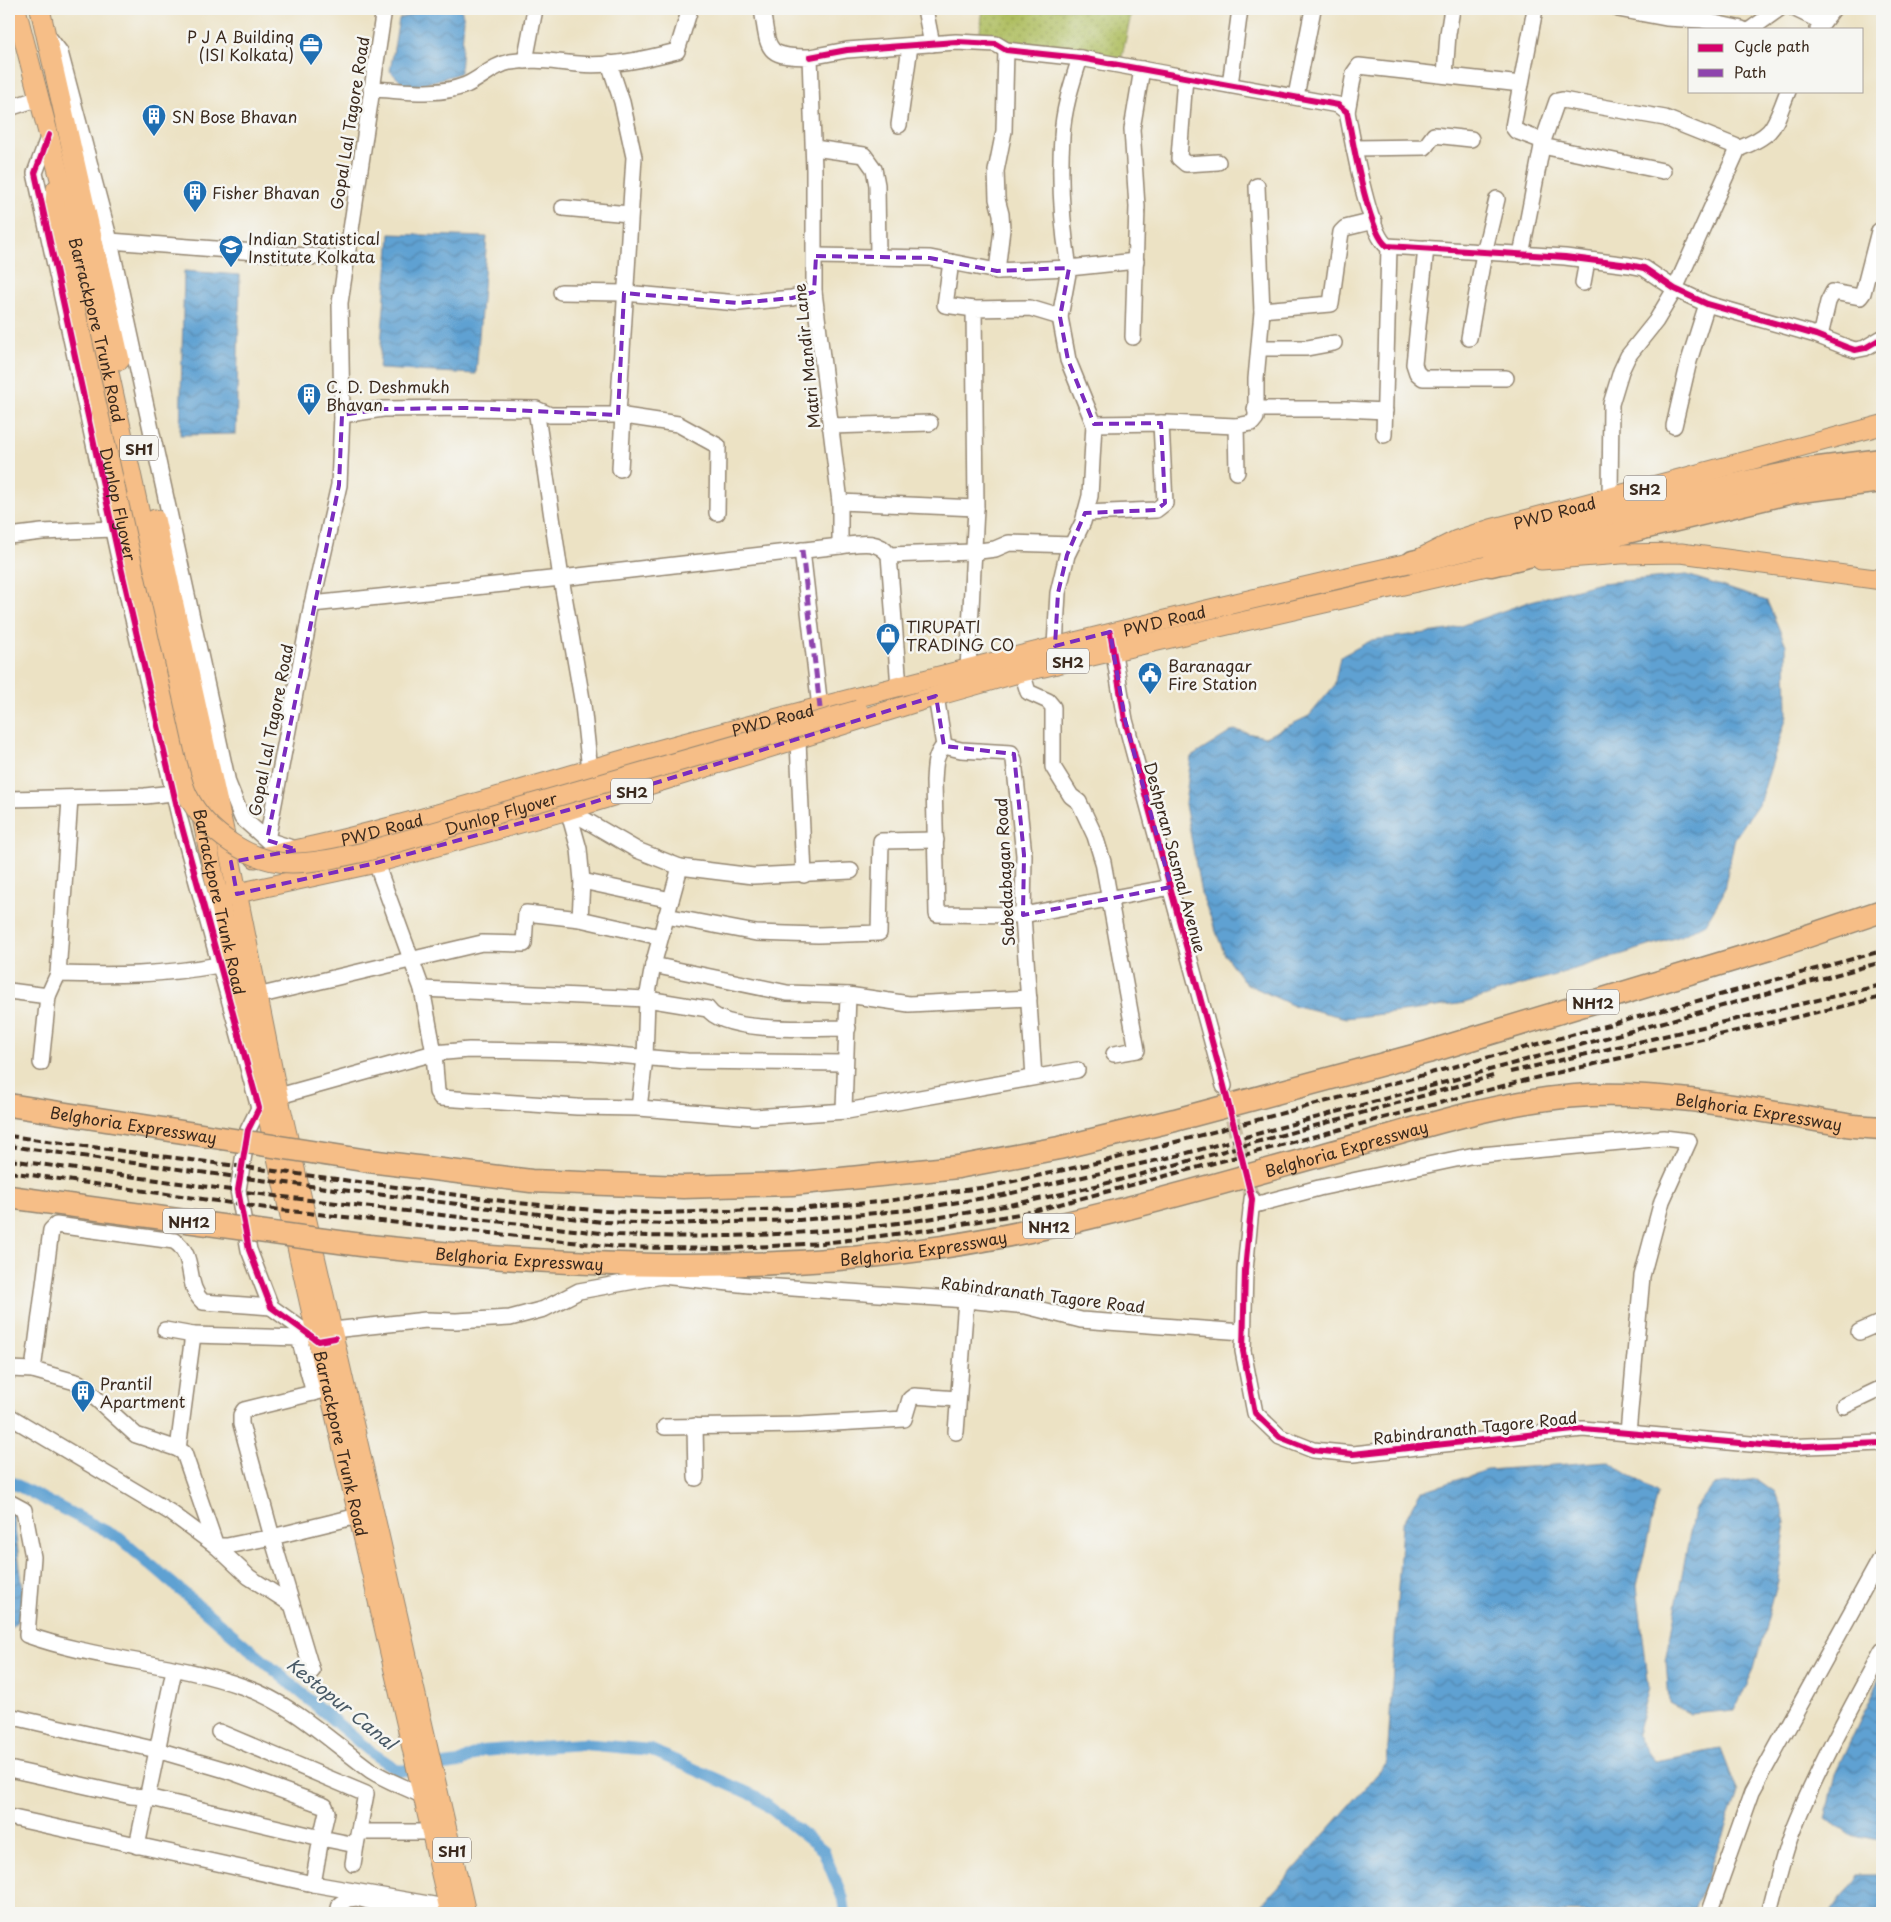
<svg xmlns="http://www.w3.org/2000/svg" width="1891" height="1922" font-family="'Playpen Sans',sans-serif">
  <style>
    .green { fill: url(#green-dots); stroke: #757440 }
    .water { fill: url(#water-waves); stroke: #4d6678 }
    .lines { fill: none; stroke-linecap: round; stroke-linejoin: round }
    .canal { stroke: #5fa1d2; stroke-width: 12 }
    .minor-tunnel { stroke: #c9bda3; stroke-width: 15; stroke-dasharray: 15 8; stroke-linecap: butt }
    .minor-casing { stroke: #948671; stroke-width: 18 }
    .major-casing { stroke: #948671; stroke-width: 21 }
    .highway-casing { stroke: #948671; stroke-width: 25 }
    .minor { stroke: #fff; stroke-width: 15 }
    .major { stroke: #f6be87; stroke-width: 19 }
    .highway { stroke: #f6be87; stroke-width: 22 }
    .rail { stroke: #3b2a1e; stroke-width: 4; stroke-dasharray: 8 4; stroke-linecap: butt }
    .major-bridge-casing { stroke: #948671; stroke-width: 21; stroke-linecap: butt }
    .highway-bridge-casing { stroke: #948671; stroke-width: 25; stroke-linecap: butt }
    .major-bridge { stroke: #f6be87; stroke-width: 19 }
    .highway-bridge { stroke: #f6be87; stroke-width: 22 }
    .quiet { stroke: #8e44ad; stroke-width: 5; stroke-dasharray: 10 5; stroke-linecap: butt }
    .cycleway-casing { stroke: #f6f6f2; stroke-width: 9 }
    .cycleway { stroke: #d6006c; stroke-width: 6 }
    .marked { fill: none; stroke: #7b2cbf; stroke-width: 4; stroke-dasharray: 10 6; stroke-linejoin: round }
    .labels { text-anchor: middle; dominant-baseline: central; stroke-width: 5; stroke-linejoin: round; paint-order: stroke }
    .shield { fill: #f6f6f2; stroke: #73675e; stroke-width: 1 }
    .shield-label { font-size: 15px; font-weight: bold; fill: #3b2a1e }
    .poi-label { font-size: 16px; fill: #3b2a1e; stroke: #f6f6f2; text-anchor: start }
    .street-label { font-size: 16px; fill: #3b2a1e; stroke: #f6f6f2 }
    .water-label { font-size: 18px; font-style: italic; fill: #495a66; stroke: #f6f6f2 }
  </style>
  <defs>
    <pattern id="green-dots" width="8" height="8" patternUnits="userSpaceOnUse" patternTransform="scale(1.25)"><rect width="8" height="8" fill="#afbe61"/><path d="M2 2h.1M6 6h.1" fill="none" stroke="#909b4f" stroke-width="1.8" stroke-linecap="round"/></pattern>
    <pattern id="water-waves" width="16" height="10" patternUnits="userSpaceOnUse" patternTransform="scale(1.25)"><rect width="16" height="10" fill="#5fa1d2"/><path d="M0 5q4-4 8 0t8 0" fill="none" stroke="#5083aa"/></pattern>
  </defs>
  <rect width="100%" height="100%" fill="#f6f6f2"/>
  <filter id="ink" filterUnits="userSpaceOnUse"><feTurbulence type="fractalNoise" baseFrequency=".02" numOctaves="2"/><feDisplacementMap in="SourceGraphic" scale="10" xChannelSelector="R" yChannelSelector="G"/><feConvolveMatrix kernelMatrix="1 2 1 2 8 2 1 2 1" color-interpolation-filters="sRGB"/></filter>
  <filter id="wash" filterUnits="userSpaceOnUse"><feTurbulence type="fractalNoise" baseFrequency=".0096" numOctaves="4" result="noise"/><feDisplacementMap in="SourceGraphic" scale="20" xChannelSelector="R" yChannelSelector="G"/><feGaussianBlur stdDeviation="1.12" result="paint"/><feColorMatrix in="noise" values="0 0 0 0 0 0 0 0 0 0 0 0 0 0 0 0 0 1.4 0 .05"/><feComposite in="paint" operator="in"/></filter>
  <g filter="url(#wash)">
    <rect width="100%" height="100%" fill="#ece2c4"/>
    <path class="green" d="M983,9H1129L1132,10L1121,61L979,38Z"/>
    <g class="water">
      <path d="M426,9H461L464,19L460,73L408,89L390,71L399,19Z"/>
      <path d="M390,234L487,237L476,374L379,369Z"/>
      <path d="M184,271L240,275L236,434L180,435Z"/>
      <path d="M1687,575L1767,601L1786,645L1787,716L1760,801L1735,838L1723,894L1706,923L1681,936L1464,1003L1410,1011L1346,1018L1292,1005L1245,983L1225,955L1201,893L1185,804L1191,757L1234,730L1265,737L1309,716L1334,686L1340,657L1372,640L1449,630L1531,601L1600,583Z"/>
      <path d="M1607,1461L1658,1493L1637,1586L1649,1688L1636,1735L1654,1761L1721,1749L1738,1793L1694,1913H1255L1387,1763L1402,1524L1420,1492L1487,1470Z"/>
      <path d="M1757,1479L1775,1492L1786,1521L1778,1581L1754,1669L1735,1710L1691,1714L1669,1702L1666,1661L1694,1510L1713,1485Z"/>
      <path d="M9,1508L13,1514L26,1613L9,1629Z"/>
      <path d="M1882,1674V1842L1850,1835L1825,1818L1835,1774Z"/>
      <path d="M1859,1875H1882V1913H1832Z"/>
    </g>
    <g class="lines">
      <path class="canal" d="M9,1481L119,1538L372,1753L399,1771L459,1763L481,1751L583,1744L651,1750L755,1796L823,1850L843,1899L845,1913"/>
    </g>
  </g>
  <g filter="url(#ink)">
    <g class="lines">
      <path class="minor-tunnel" d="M1227,1097L1252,1199"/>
      <defs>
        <g id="minor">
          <path d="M762,9C769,50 764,57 810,57L814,170V292L840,502V546C858,544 877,538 889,555L899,687"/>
          <path d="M925,9L932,44"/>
          <path d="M1618,9L1666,18L1701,20L1742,29"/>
          <path d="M1795,9L1822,22"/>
          <path d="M1751,29L1779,9"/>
          <path d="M1818,29L1833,9"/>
          <path d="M47,35L60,52L110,241L228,783L242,818L267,840L295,849"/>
          <path d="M810,57L847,50L956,42L996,44L1006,50L1080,58L1338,105L1347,112C1352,137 1368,233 1387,246L1565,257L1629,265L1644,268L1675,289L1707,304L1816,335L1846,347L1855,350L1865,348L1882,338"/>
          <path d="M525,61L535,9"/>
          <path d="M1445,75L1448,34L1452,9"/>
          <path d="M1185,77L1179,158L1186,164L1218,162"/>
          <path d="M1521,84L1535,9"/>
          <path d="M1230,85L1240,9"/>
          <path d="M371,89C403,90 435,97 466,85C480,79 494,65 510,62C537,58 552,62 578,64C611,67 645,59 677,51L690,9"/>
          <path d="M1296,96L1313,9"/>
          <path d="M9,108L40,98"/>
          <path d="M1347,112L1354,73L1359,66L1521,84L1513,127L1516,131L1543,141"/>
          <path d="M899,125L910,46"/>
          <path d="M49,135L35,173L120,563L180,820L259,1108L248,1130L238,1190L249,1250L271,1307L318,1341L324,1340"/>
          <path d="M1542,146L1663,171"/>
          <path d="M814,148L864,155L874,169L877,185L878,256"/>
          <path d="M1354,148L1425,147L1434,135L1471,139"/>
          <path d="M1738,149C1776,134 1773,128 1788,91"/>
          <path d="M563,208L629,214"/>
          <path d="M110,241L346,259"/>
          <path d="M1426,248L1414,364L1417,373L1423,378H1506"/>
          <path d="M1521,255L1543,141L1557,101L1562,100L1665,118L1735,146L1738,149L1675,289L1656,321L1628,356L1621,371L1611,404L1610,497"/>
          <path d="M816,256L930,258L997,271L1069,268C1062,225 1059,181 1062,137C1063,110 1072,83 1080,58"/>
          <path d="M951,262L945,305L974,309"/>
          <path d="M997,271L1002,229L1001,214L997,199L996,171L1004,131L1006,50"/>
          <path d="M1583,283L1587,261"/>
          <path d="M561,292L624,293L738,303L792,298L814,292"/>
          <path d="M1262,310L1331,304L1341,232L1345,228L1374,221"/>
          <path d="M1820,336L1828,302L1833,292L1860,297L1863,293L1879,231"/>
          <path d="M1133,337L1137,207L1132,129L1142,69"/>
          <path d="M1469,338L1484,253L1497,199"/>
          <path d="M1260,348H1307L1334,343"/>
          <path d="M1255,409H1345L1385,411"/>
          <path d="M342,415L383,409L466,408L536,409L550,415H618L634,157L622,102L609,63"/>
          <path d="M618,415L678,424L718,446L717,513"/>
          <path d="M1094,424L1167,423L1236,426"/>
          <path d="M830,426L930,423"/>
          <path d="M1674,426L1689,361L1707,304"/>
          <path d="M1384,435L1389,247"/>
          <path d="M620,469L623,415"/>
          <path d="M1237,472L1236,426L1252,423L1256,418V379L1262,312L1257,186"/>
          <path d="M840,502L976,508"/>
          <path d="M1085,513L1156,510L1165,503L1161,423"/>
          <path d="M9,536L42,532L113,529"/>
          <path d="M802,550L820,708"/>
          <path d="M889,555L972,552L995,549L1009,543L1072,545"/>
          <path d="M312,604L561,578L536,409"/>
          <path d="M1112,642L1125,720L1224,1086"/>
          <path d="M1055,646L1058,593L1067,555L1083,522L1090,496L1094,424L1068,360L1060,317L1069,268L1136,261"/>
          <path d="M968,669L976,508L974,309L1030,308L1060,317"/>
          <path d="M1022,672L1028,692L1048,701L1053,707V767L1071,796L1079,802L1095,836L1103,862L1137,1050L1114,1054"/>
          <path d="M936,696L944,746L961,750L1011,753L1014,760L1024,855L1023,915L1034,1077"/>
          <path d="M798,741L804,875"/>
          <path d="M944,746C934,756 935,767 934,781L937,914L1023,915L1171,887"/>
          <path d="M590,770L583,705L561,578L840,546"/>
          <path d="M9,799L145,796L182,792"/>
          <path d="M568,810L637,850L680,867L653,965L647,999L645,1058L639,1108"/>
          <path d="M568,810L579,849L582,881L580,919"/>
          <path d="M267,840L312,604L339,485L342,415L340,303L384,9"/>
          <path d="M376,863L422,989L434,1053L437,1092L441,1098L577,1107L639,1108L754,1117L847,1111L1077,1070"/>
          <path d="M680,867L753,876L851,871"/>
          <path d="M582,881L671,900"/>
          <path d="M666,916L756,933L818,935L879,933L881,841L936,840"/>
          <path d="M653,965L787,993L848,995L844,1110"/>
          <path d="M58,974L70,799"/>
          <path d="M422,989L647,999L708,1009C724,1034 818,1028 848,1028"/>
          <path d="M9,991L48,996L58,974C115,976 163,975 219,965"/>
          <path d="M848,995L909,1004L1029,998"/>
          <path d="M257,996L482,943L524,944L526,913L580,919L660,937"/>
          <path d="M41,1063L48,996"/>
          <path d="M279,1096L434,1053L469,1050L581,1052L687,1061L844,1063"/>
          <path d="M1252,1199L1245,1270L1243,1351L1255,1413L1280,1437L1313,1450L1353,1454L1583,1429L1784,1447L1882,1443"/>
          <path d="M1251,1206L1319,1188L1470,1156L1664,1138L1689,1141L1662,1201L1642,1276L1628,1433"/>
          <path d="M165,1330L193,1335"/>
          <path d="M333,1330L426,1320L456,1321L510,1318L544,1309L579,1291L662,1276L749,1285L966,1300L1026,1306L1081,1320L1243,1332"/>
          <path d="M1859,1332L1882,1322"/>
          <path d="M9,1369L33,1370L79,1383L136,1435L178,1449L184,1453L216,1546H227L272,1537L241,1424V1415L244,1410L329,1389"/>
          <path d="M33,1370L51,1230L56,1225L174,1241C197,1255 184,1285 203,1302L271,1307"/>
          <path d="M1844,1406L1882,1388"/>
          <path d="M9,1416L170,1512L216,1546L249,1577L291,1604"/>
          <path d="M695,1426L696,1478"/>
          <path d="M665,1427L801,1425L904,1419L910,1399L914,1396L958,1399"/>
          <path d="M956,1432L966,1300"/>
          <path d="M178,1449L193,1335L299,1338L314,1393"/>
          <path d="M9,1502L24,1510L33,1557L27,1635C97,1660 174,1662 244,1687C293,1704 329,1740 370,1770C385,1780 405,1787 421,1795"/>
          <path d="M312,1671L272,1537L358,1516"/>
          <path d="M9,1716L157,1750L229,1771L325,1806L327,1812L321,1838L356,1845L366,1794L219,1732"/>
          <path d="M9,1769L131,1796L147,1797L321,1838L313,1884L434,1905"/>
          <path d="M9,1817L313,1884"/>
          <path d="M359,1832H430"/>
          <path d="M137,1846L174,1670"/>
          <path d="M353,1864L356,1845"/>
          <path d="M338,1913L340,1904L348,1899L357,1898L413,1913"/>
          <path d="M1709,1913L1752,1792L1882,1556"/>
          <path d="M1769,1913C1776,1887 1782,1858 1792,1832C1817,1769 1850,1710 1882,1651"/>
        </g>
        <g id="major">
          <path id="s1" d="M16,9L103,345L146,542L212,867L318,1341L450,1913"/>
          <path d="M40,9L120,360"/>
          <path d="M56,189L55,205L63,254"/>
          <path d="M155,519L231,862L275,1082L466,1913"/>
          <path d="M1541,560L1621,554L1681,553L1882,580"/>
          <path id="s2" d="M255,858C400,831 541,781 684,743C926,678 1168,617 1413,562L1457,540L1491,529L1882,425"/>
          <path d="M224,896L376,863L568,810L933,697L1022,672L1491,565L1506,564"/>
        </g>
        <g id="highway">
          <path d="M1413,562L1756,480L1811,469L1882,460"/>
          <path d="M1491,565L1792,492L1882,481"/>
          <path id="s3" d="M9,1105L221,1138"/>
          <path d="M369,1161L531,1181L683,1187L792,1184L958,1167L1059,1148L1175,1120L1428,1052L1769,949L1882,911"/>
          <path id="s4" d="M369,1246C559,1266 753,1276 942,1247C1079,1226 1213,1185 1347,1148C1422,1127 1497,1102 1575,1096C1664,1089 1765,1112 1853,1126L1882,1128"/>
        </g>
      </defs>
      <use href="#minor" class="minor-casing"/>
      <use href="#major" class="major-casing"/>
      <use href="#highway" class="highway-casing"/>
      <use href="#minor" class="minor"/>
      <use href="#major" class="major"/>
      <use href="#highway" class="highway"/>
      <g class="rail">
        <path d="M1510,1072L1882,985"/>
        <path d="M9,1136L518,1203L605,1211L660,1213L796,1209L879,1202L987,1187L1109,1160L1882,951"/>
        <path d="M9,1146L237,1177L603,1222L666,1224L799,1220L909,1210L1003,1195L1180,1155L1882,962"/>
        <path d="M9,1160L283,1197L618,1235C755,1241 895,1229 1029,1201C1099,1187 1168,1167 1238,1147C1323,1124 1408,1100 1493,1076"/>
        <path d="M9,1172L281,1210L617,1247L719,1249L823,1243L928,1230L1030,1212L1522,1081L1882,997"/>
      </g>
      <defs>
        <g id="major-bridge">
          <path id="s5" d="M63,254L176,759C180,771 182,784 188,796C206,832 251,863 292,863C316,863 340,857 364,852L858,710"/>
        </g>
        <g id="highway-bridge">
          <path d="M221,1138L369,1161"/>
          <path d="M9,1197L369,1246"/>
        </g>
      </defs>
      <use href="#major-bridge" class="major-bridge-casing"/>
      <use href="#highway-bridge" class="highway-bridge-casing"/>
      <use href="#major-bridge" class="major-bridge"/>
      <use href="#highway-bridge" class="highway-bridge"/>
      <path class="quiet" d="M802,550L820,708"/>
      <defs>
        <g id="cycleway">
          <path d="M810,57L847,50L956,42L996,44L1006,50L1080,58L1338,105L1347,112C1352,137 1368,233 1387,246L1565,257L1629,265L1644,268L1675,289L1707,304L1816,335L1846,347L1855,350L1865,348L1882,338"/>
          <path d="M49,135L35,173L120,563L180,820L259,1108L248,1130L238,1190L249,1250L271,1307L318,1341L335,1338"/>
          <path d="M1110,632L1125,720L1224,1086L1252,1199L1245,1270L1243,1351L1255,1413L1280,1437L1313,1450L1353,1454L1583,1429L1784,1447L1882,1443"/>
        </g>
      </defs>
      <use href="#cycleway" class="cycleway-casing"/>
      <use href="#cycleway" class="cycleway"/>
    </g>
  </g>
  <path class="marked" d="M816,256L930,258L997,271L1069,268L1060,317L1068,360L1094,424L1161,423L1165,503L1156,510L1085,513L1067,555L1058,593L1055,646L1110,632L1125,720L1171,887L1023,915L1024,855L1014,754L944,746L936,696L568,810L376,863L237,894L231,862L297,850L267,840L339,485L342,415L383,409L466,408L618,415L624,293L738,303L792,298L814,292Z"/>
  <defs>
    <symbol id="office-pin" viewBox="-11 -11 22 30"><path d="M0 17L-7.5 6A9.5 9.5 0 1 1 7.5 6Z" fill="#1f6fb2" stroke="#f6f6f2"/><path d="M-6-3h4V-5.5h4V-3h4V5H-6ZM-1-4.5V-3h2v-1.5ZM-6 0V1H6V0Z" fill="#fff"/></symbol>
    <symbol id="building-pin" viewBox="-11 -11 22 30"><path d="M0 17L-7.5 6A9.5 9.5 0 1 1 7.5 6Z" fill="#1f6fb2" stroke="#f6f6f2"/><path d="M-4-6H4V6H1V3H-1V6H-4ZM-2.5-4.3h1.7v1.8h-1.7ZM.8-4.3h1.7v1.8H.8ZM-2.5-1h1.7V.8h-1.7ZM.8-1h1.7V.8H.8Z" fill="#fff"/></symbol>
    <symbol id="university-pin" viewBox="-11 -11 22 30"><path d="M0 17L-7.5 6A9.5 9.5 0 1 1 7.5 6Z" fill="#1f6fb2" stroke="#f6f6f2"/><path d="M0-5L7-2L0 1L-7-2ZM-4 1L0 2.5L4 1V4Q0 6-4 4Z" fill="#fff"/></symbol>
    <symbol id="shop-pin" viewBox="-11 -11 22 30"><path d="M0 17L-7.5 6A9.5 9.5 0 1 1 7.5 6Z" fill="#1f6fb2" stroke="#f6f6f2"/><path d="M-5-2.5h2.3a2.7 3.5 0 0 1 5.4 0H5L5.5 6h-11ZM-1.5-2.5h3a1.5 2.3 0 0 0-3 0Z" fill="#fff"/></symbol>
    <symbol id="civic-pin" viewBox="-11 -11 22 30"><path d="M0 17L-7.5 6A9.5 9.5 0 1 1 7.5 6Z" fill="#1f6fb2" stroke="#f6f6f2"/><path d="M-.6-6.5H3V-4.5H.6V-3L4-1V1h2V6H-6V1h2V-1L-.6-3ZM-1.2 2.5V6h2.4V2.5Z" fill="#fff"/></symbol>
  </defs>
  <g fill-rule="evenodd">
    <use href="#office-pin" x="297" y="31" width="28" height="38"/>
    <use href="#building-pin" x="140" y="102" width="28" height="38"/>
    <use href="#building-pin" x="181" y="178" width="28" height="38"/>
    <use href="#university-pin" x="217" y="233" width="28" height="38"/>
    <use href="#building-pin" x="295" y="381" width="28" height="38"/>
    <use href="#shop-pin" x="874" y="621" width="28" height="38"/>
    <use href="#civic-pin" x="1136" y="660" width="28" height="38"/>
    <use href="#building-pin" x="69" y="1378" width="28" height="38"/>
  </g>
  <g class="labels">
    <g class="shield">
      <rect x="120" y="435.5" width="38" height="25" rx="4"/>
      <rect x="1624" y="475.5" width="42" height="25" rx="4"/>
      <rect x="1047" y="648.5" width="42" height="25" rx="4"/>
      <rect x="611" y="778.5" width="42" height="25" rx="4"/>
      <rect x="1567" y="989.5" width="52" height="25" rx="4"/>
      <rect x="163" y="1208.5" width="52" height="25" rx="4"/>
      <rect x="1023" y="1213.5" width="52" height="25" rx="4"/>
      <rect x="433" y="1837.5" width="38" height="25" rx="4"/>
    </g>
    <g class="shield-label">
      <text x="139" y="448">SH1</text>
      <text x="1645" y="488">SH2</text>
      <text x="1068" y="661">SH2</text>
      <text x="632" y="791">SH2</text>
      <text x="1593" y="1002">NH12</text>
      <text x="189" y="1221">NH12</text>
      <text x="1049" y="1226">NH12</text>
      <text x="452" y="1850">SH1</text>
    </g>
    <g class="poi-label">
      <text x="294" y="36" text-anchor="end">P J A Building<tspan x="294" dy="18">(ISI Kolkata)</tspan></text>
      <text x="172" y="116">SN Bose Bhavan</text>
      <text x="212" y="192">Fisher Bhavan</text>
      <text x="248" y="238">Indian Statistical<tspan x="248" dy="18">Institute Kolkata</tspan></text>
      <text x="326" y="386">C. D. Deshmukh<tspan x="326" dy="18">Bhavan</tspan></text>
      <text x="906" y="626">TIRUPATI<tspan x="906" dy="18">TRADING CO</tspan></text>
      <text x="1168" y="665">Baranagar<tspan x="1168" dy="18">Fire Station</tspan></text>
      <text x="100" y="1383">Prantil<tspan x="100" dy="18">Apartment</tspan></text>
    </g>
    <g class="street-label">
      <text transform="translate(349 123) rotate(-81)">Gopal Lal Tagore Road</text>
      <text stroke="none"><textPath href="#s1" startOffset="331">Barrackpore Trunk Road</textPath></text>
      <text transform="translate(806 356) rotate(-96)">Matri Mandir Lane</text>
      <text stroke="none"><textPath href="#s5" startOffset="256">Dunlop Flyover</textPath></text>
      <text stroke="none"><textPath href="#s2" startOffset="1346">PWD Road</textPath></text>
      <text stroke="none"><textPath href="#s2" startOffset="940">PWD Road</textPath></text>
      <text stroke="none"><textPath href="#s2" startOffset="536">PWD Road</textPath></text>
      <text transform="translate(270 730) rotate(-79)">Gopal Lal Tagore Road</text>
      <text stroke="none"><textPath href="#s5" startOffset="901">Dunlop Flyover</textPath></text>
      <text stroke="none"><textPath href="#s2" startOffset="130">PWD Road</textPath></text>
      <text transform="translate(1176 857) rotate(75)">Deshpran Sasmal Avenue</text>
      <text transform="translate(1004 872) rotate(-93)">Sabedabagan Road</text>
      <text stroke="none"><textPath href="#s1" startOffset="916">Barrackpore Trunk Road</textPath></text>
      <text stroke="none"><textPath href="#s4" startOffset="1411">Belghoria Expressway</textPath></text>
      <text stroke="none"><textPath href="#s3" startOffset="126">Belghoria Expressway</textPath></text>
      <text stroke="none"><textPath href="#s4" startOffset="991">Belghoria Expressway</textPath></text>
      <text stroke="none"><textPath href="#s4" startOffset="556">Belghoria Expressway</textPath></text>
      <text stroke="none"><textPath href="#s4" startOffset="151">Belghoria Expressway</textPath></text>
      <text transform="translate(1043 1294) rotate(7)">Rabindranath Tagore Road</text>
      <text transform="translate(1475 1427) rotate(-6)">Rabindranath Tagore Road</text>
      <text stroke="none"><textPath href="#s1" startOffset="1471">Barrackpore Trunk Road</textPath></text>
    </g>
    <g class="water-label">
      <text transform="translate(342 1703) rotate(39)">Kestopur Canal</text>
    </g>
  </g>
  <rect width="1891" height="1922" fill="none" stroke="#f6f6f2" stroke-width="30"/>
  <rect x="1688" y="28" width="175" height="65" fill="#f6f6f2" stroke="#aba49d"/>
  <rect x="1698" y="44" width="25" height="8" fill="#d6006c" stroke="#aba49d"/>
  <text x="1734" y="52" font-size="15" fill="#3b2a1e">Cycle path</text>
  <rect x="1698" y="69" width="25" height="8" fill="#8e44ad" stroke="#aba49d"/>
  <text x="1734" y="78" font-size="15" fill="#3b2a1e">Path</text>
</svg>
